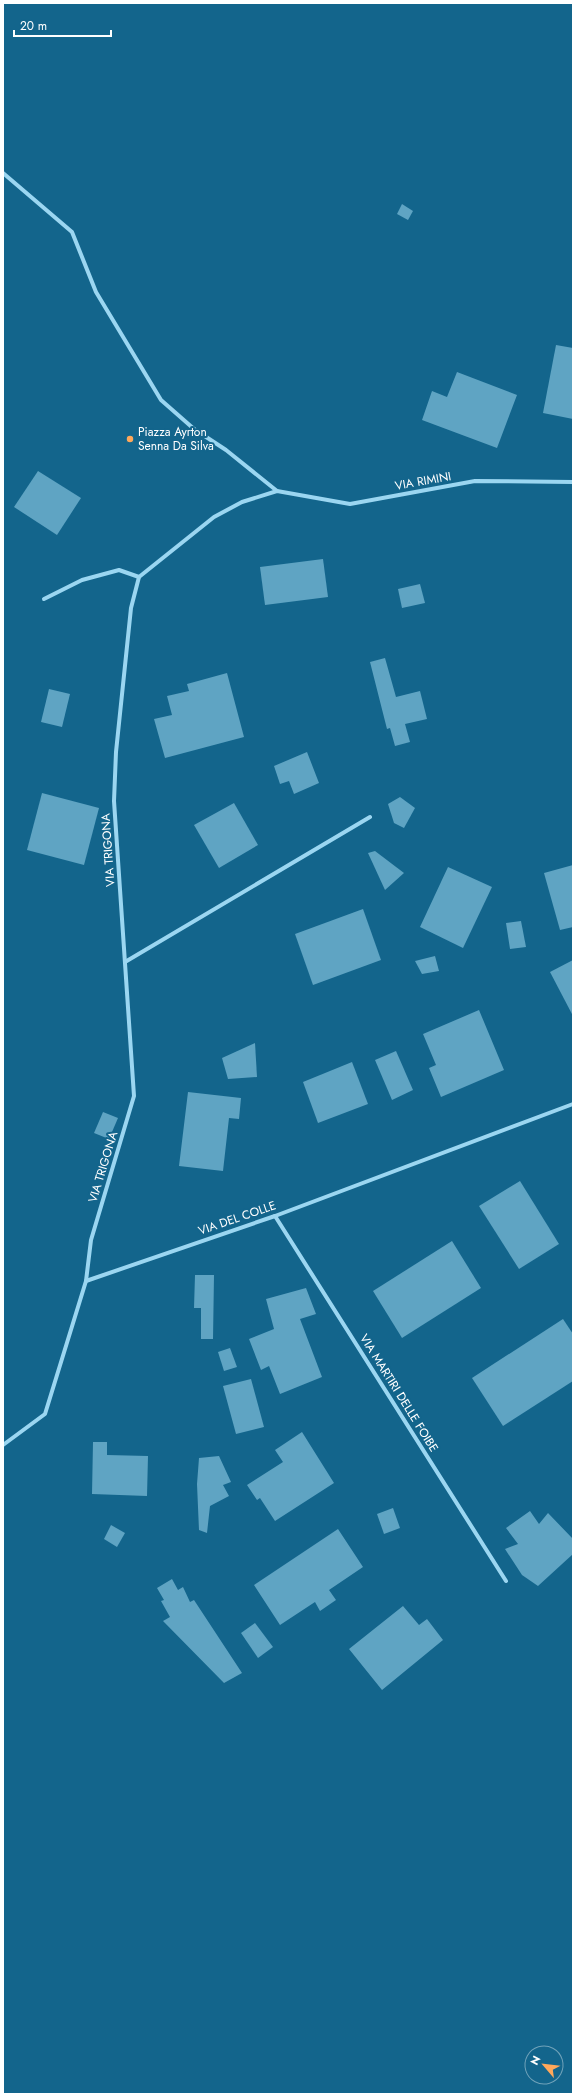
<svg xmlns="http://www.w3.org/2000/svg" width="576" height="2097" font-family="Jost,sans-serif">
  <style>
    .building { fill: #5fa4c3 }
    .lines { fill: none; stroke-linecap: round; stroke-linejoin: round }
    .street { stroke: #9bd6f1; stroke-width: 4 }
    .poi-dot { fill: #ffa85b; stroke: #13658c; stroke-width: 1.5 }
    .labels { text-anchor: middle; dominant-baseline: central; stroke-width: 4; stroke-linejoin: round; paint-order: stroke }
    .poi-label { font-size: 12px; fill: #fff; stroke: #13658c; text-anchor: start }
    .street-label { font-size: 12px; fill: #fff; stroke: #13658c }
  </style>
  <rect width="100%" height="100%" fill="#13658c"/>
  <g class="building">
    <path d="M402,204L413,211L408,220L397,214Z"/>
    <path d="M556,345L573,348V419L543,413Z"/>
    <path d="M457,372L517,395L497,448L422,420L432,391L447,397Z"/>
    <path d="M38,471L81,498L57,535L14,507Z"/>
    <path d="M323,559L328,597L265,605L260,567Z"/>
    <path d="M420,584L425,603L402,608L398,589Z"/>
    <path d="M385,658L396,697L420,691L427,719L405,724L410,742L395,746L390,728L387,729L370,662Z"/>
    <path d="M227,673L244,737L165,758L154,719L172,715L167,696L189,691L187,684Z"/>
    <path d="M49,689L70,694L62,727L41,722Z"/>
    <path d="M307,752L319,783L294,794L289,781L280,784L274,766Z"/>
    <path d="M42,793L99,808L84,865L27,850Z"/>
    <path d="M400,797L415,808L404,828L394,823L388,804Z"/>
    <path d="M234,803L258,845L219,868L194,825Z"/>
    <path d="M375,851L404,873L385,890L368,853Z"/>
    <path d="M573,865V927L560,930L544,873Z"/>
    <path d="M448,867L492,887L463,948L420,927Z"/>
    <path d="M363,909L381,960L313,985L295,934Z"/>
    <path d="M521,921L526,947L510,949L506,923Z"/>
    <path d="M435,956L439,971L422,974L415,961Z"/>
    <path d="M573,960V1016L550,972Z"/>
    <path d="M479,1010L504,1070L441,1097L429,1068L436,1065L423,1034Z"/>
    <path d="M255,1043L257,1077L228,1079L222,1058Z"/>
    <path d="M396,1051L413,1090L392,1100L375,1060Z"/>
    <path d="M352,1062L368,1104L318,1123L303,1082Z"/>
    <path d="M188,1092L241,1098L239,1119L229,1118L223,1171L179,1166Z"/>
    <path d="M103,1112L118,1118L109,1139L94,1133Z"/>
    <path d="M520,1181L559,1244L519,1269L479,1206Z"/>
    <path d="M452,1241L481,1288L402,1338L373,1291Z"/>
    <path d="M195,1275H214L213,1339H201V1308H194Z"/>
    <path d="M306,1288L316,1314L300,1319L322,1377L280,1394L269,1366L261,1370L249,1339L274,1329L266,1299Z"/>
    <path d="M563,1319L573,1334V1381L503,1426L472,1378Z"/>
    <path d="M230,1348L237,1367L224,1371L218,1352Z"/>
    <path d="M251,1379L264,1427L236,1434L223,1386Z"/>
    <path d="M302,1432L334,1483L275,1521L260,1498L257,1500L247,1485L283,1462L275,1450Z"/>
    <path d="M93,1442H107V1455L148,1456L147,1496L92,1494Z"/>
    <path d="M219,1456L231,1482L223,1485L229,1496L210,1506L207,1533L199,1530L197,1484L199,1458Z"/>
    <path d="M393,1508L400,1528L384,1534L377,1514Z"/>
    <path d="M530,1511L539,1524L548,1513L573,1539V1554L538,1586L522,1575L505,1549L518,1544L506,1528Z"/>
    <path d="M111,1525L125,1533L117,1547L104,1539Z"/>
    <path d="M338,1529L363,1567L329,1590L336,1600L320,1611L315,1602L280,1625L254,1585Z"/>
    <path d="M172,1579L178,1590L183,1587L190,1602L194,1600L242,1673L224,1683L163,1621L170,1617L161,1601L164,1600L157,1588Z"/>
    <path d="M403,1606L419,1625L427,1619L443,1640L382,1690L349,1649Z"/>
    <path d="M255,1623L273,1647L258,1658L241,1633Z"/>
  </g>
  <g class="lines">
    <g class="street">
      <path d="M3,173L72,232L96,292L161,400L194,429L226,450L277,491"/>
      <path d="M44,599L82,580L119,570L139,577"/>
      <path d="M125,962L370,817"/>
      <path d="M275,1216L506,1581"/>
      <path d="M86,1281L91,1240L134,1096L114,801L116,752L131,608L139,577L214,517L242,502L277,491L350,504L475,481L573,482"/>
      <path d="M3,1445L45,1414L86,1281L275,1216L573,1104"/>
    </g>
  </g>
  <circle class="poi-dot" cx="130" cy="439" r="4"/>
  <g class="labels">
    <g class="poi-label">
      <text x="138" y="432">Piazza Ayrton<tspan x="138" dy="14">Senna Da Silva</tspan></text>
    </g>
    <g class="street-label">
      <text transform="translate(423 481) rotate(-10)">VIA RIMINI</text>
      <text transform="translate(108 850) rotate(-94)">VIA TRIGONA</text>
      <text transform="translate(103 1167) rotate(-73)">VIA TRIGONA</text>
      <text transform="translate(237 1218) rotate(-19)">VIA DEL COLLE</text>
      <text transform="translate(399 1393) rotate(58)">VIA MARTIRI DELLE FOIBE</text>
    </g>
  </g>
  <rect width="576" height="2097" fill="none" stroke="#ffffff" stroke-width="8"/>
  <g transform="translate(544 2065) rotate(298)"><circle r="19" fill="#13658c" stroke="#71a3ba"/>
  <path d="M0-3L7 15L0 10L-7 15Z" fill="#ffa85b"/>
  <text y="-6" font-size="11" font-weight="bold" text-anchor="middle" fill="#ffffff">N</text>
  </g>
  <path d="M14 30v6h97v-6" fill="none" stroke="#ffffff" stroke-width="2"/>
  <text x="20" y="30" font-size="12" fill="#ffffff" stroke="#13658c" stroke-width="3" paint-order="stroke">20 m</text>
</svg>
